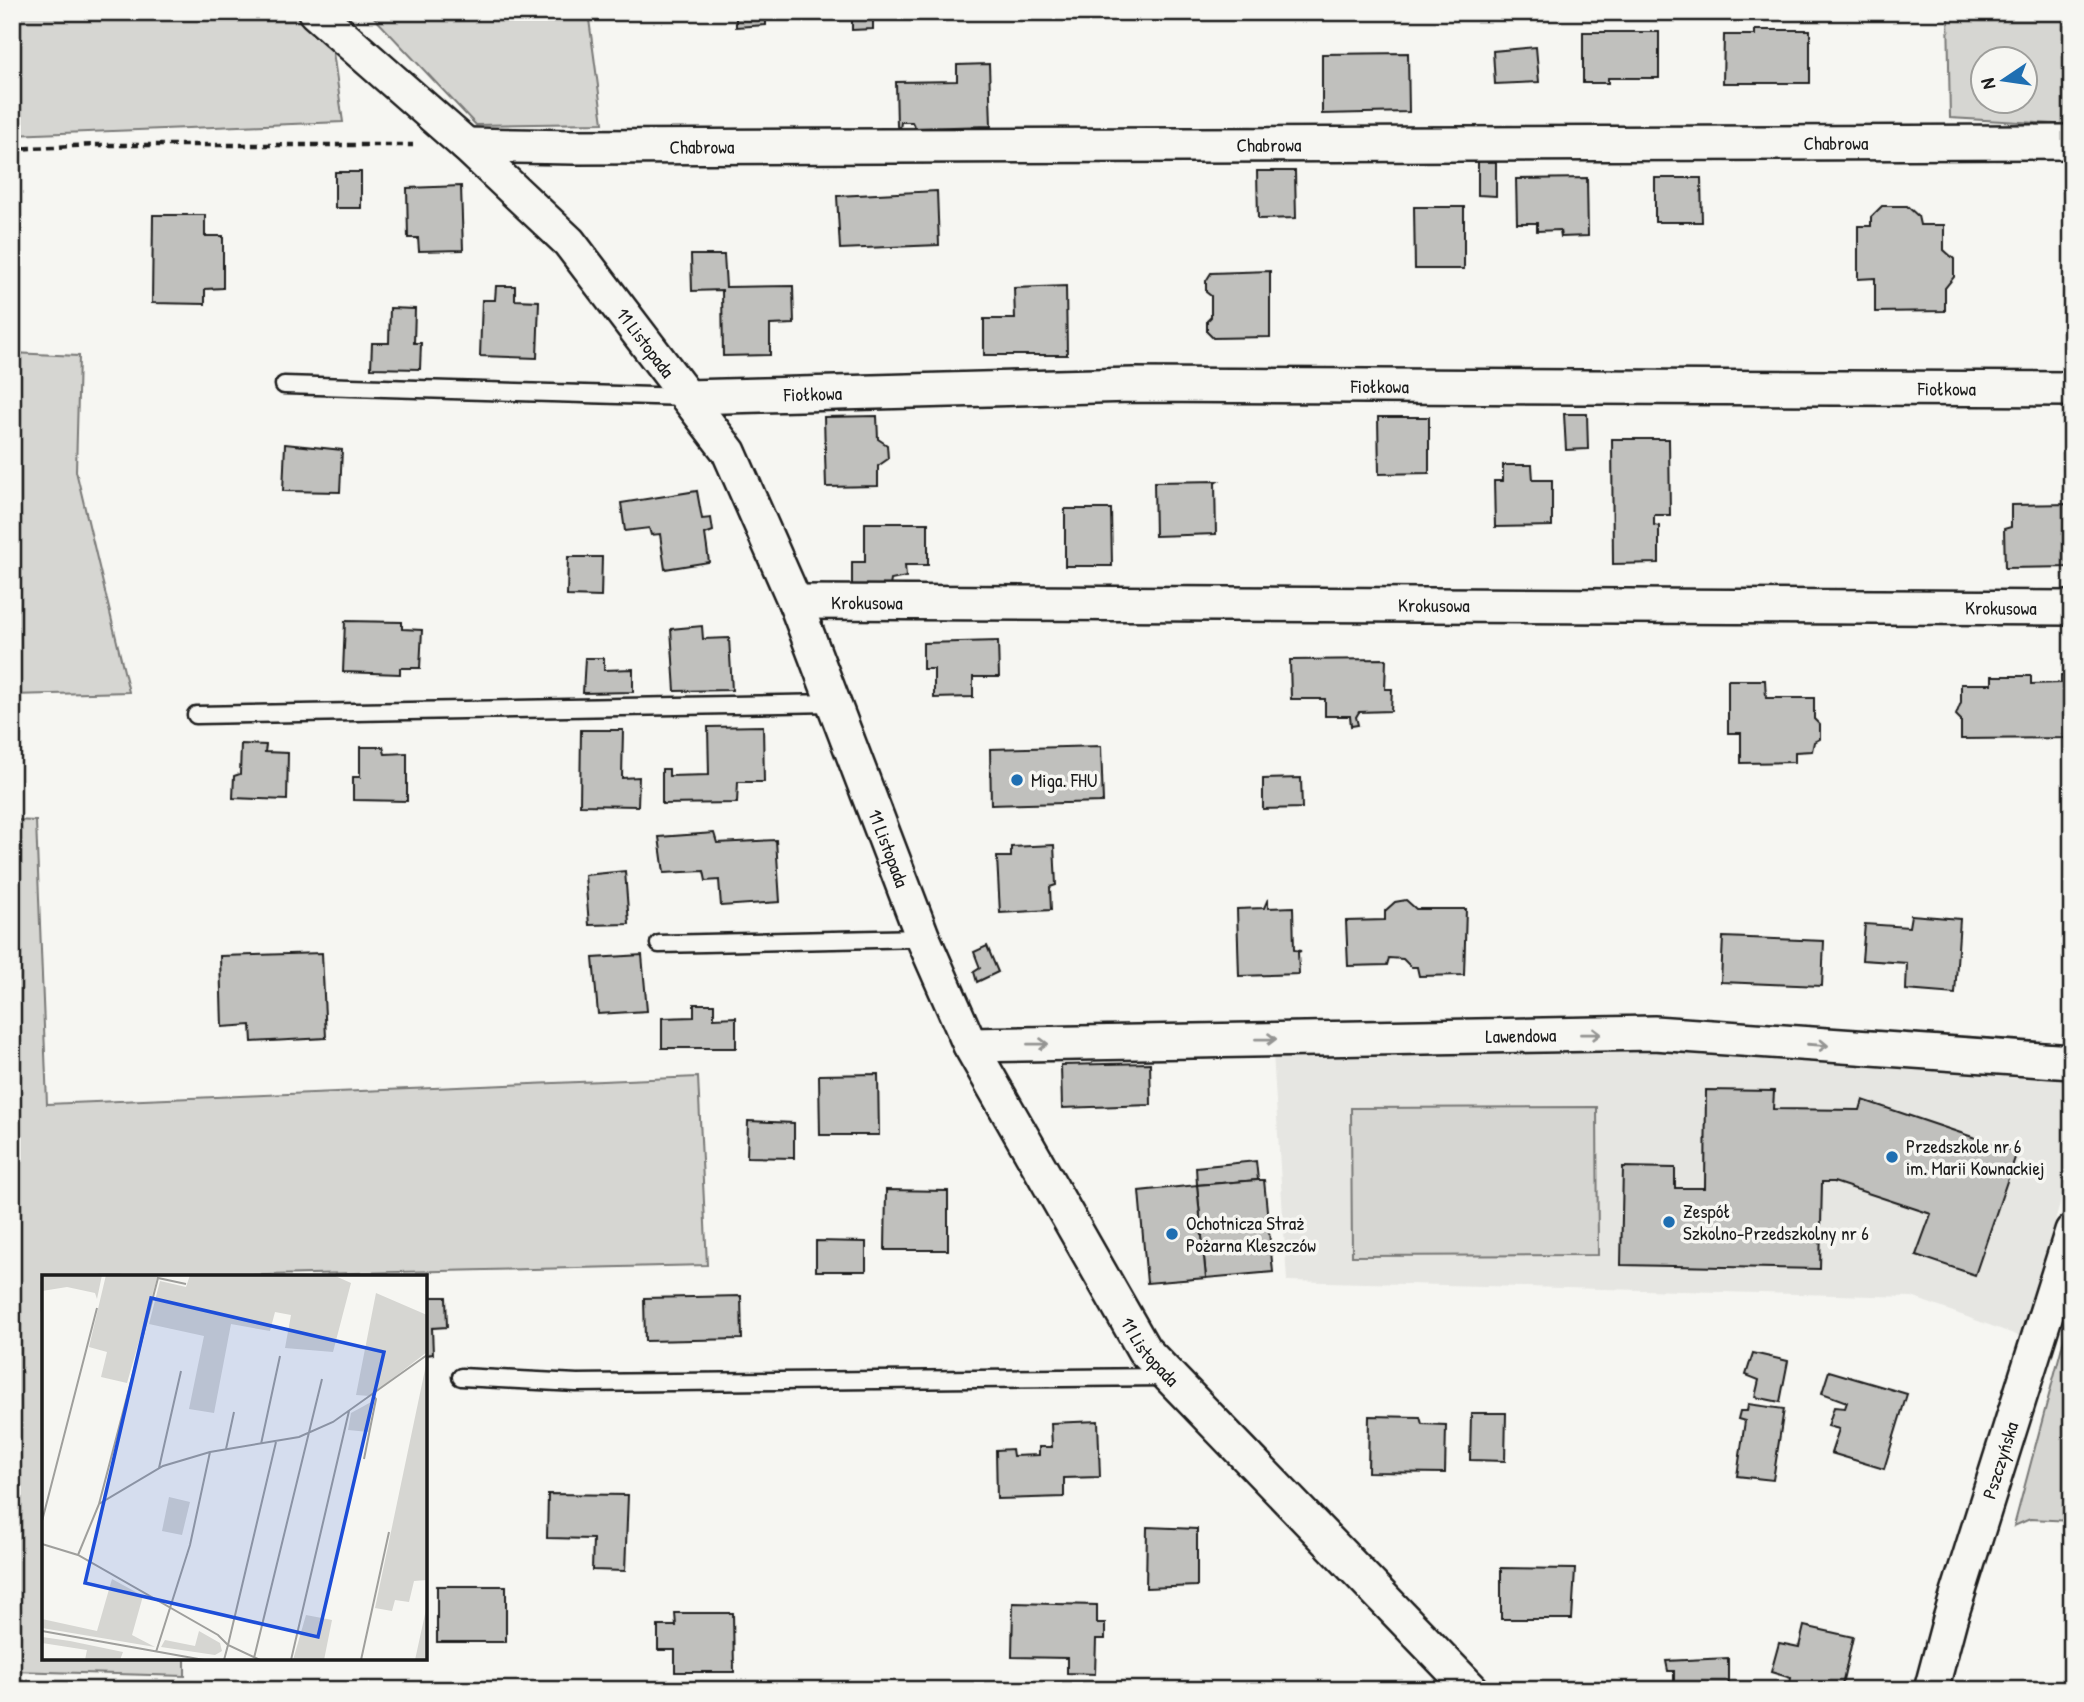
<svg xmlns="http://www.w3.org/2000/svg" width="2084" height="1702" font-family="'Patrick Hand',sans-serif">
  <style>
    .built { fill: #e6e6e2 }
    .green { fill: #d6d6d2; stroke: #797977; stroke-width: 2; fill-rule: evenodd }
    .building { fill: #c0c0bd; stroke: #1c1c1c; stroke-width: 2 }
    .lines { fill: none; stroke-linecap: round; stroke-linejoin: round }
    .lane-casing { stroke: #1c1c1c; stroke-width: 21 }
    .street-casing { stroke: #1c1c1c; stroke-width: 38 }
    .path { stroke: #1c1c1c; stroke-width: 4.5; stroke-dasharray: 7 5; stroke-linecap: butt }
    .lane { stroke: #f6f6f2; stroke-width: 16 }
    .street { stroke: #f6f6f2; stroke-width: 33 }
    .oneway { stroke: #949492 }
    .poi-dot { fill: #1f6fb2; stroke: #f6f6f2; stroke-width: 2.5 }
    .labels { text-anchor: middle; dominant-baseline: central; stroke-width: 7; stroke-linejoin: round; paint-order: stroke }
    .street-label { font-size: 19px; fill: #1c1c1c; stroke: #f6f6f2 }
    .poi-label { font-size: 19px; fill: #1c1c1c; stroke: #f6f6f2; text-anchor: start }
    .inset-road { fill: none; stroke: #9f9f9c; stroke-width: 2 }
    .view { fill: #1d4ed8; fill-opacity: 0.15; stroke: #1d4ed8; stroke-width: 3.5 }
    .inset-edge { fill: none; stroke: #1c1c1c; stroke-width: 3.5 }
  </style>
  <rect width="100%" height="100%" fill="#f6f6f2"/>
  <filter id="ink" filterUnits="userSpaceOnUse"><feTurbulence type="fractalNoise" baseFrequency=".0143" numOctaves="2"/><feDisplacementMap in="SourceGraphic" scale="14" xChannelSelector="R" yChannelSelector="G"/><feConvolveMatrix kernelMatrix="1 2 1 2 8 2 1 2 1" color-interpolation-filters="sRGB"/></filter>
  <g filter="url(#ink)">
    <path class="built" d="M1802,1052L2072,1075V1162L2022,1337L1912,1297L1287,1281L1273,1053Z"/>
    <g class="green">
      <path d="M12,12H314L329,24L343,122L12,135Z"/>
      <path d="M369,12H588L603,123L476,125Z"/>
      <path d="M1948,12H2072V125L1950,118ZM1982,60H2024V102H1982Z"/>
      <path d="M12,353L79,356L76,471L129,692L12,695Z"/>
      <path d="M12,820L36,821L47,1104L698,1077L707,1265L179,1277H44V1658H185V1676L12,1671Z"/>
      <path d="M1597,1107L1598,1255L1352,1256L1351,1108Z"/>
      <path d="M2072,1309V1521L2030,1519L2014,1526Z"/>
    </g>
    <g class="building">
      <path d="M736,12H766V25L736,27Z"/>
      <path d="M839,12H894V15L873,16V29L852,30V16L839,17Z"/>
      <path d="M1755,30H1810V83H1723L1724,35H1755Z"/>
      <path d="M1583,32H1659V78H1608V83H1583Z"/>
      <path d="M1536,47L1539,82L1495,84L1493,51Z"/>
      <path d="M1408,53L1409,112L1322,114V54Z"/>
      <path d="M989,64L991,126L915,128L912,122H901L900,129L897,126L896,82L957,81V65Z"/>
      <path d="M1478,161H1496V196L1478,195Z"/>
      <path d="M1257,171H1295L1296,218L1258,219Z"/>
      <rect x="335" y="172" width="26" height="36"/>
      <path d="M1587,178L1588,236L1561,237L1560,230L1537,231V223H1517L1516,179Z"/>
      <path d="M1655,178H1701L1702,222H1655Z"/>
      <path d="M461,186L463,250L419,251L418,238H408L407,188Z"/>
      <path d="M937,191L939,245L840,249L837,196Z"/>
      <path d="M1882,206H1907L1918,216L1920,225H1944V250L1954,259V277L1945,288V311L1875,312V278L1858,279V226H1871V217Z"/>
      <path d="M1414,207H1464V269H1415Z"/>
      <path d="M153,215H205V236H223V288L205,289V304L152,303Z"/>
      <path d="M691,255H724L726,287L793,286L794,324L770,325V355L723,356L722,290L692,291Z"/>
      <path d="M1270,271V337L1213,338L1207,332V321L1211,317V296L1206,292V281L1211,273Z"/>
      <path d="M496,286H515V300L539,301L537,358L480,356L482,300H495Z"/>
      <path d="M1066,286L1067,355H984V319H1015L1014,288Z"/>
      <path d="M390,308L415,309L414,343H421L420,369L371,368L372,343H389Z"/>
      <path d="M1564,414H1587L1588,449L1566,450Z"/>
      <path d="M877,416L878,439L887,445L888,459L878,466V486L826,487L824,417Z"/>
      <path d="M1378,417H1429V473L1379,474Z"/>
      <path d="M1612,439H1669L1670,515H1654V525L1659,526V563L1613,564Z"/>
      <path d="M285,444L342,450L340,492L283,491Z"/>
      <path d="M1503,465H1532L1533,480H1552V526L1495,527L1494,481H1503Z"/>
      <path d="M1218,481L1215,483L1216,534L1155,536L1154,482Z"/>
      <path d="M697,491L702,519L711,518L713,531L705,534L709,562L665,569L660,534L651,535L649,528L625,531L621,503Z"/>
      <path d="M2070,504L2071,567L2005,568L2004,529L2011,527V505Z"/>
      <path d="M1065,509H1111L1112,566H1065Z"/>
      <path d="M865,523H928V565H905L906,577L891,580L890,586H852V562H865Z"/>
      <path d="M568,557H602L601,597L567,596Z"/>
      <path d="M345,621L402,622V629L422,630L420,668H400V674L343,672Z"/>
      <path d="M702,626L703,639L729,638L732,690L675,691L671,629Z"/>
      <path d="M998,641L999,677H973V697L934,698V669H923V643Z"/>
      <path d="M585,658H604V670L633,669V692L583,693Z"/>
      <path d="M1386,659L1385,689H1392L1391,711L1359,712L1356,717L1358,725L1351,726L1350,716H1325V699H1291L1290,660Z"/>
      <path d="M2061,675H2072V738L1961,739V720L1956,715L1961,702V684H1992V676H2031V684L2061,683Z"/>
      <path d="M1728,680H1765L1766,698H1814V719L1820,725V739L1814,742L1812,751L1795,752V762L1741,763V733H1728Z"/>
      <path d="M763,726L764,782H738L737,803L662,804V769H669V776L709,775L708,727Z"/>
      <path d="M581,730H623L622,778L639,777L638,806L580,805Z"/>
      <path d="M241,744L266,745L265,752L288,753L287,800L233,798L234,776L240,774Z"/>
      <path d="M1101,746L1103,802L991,805L990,749Z"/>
      <path d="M360,747H383L385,754L407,753V801L353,800V777H360Z"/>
      <path d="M1301,778L1302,808L1263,809V779Z"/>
      <path d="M714,833L717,843L776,840L780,902L721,906L719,880L706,881L704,871L664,873L659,837Z"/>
      <path d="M1054,845L1056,885L1050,887L1051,910L1000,913L997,857H1011V847Z"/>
      <path d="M625,871L629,924L589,925L585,875Z"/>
      <path d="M1268,899V908L1293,907L1294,950L1301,951L1298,952L1299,974L1239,976L1237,909L1264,908Z"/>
      <path d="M1406,900L1416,909H1466L1464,975L1419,976L1417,967H1411L1403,959L1389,958L1387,965L1348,966L1346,921L1385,920V911L1395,902Z"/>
      <path d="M1911,915L1960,919L1955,994L1906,990L1907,963L1862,960L1865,924L1909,927Z"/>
      <path d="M1723,937L1824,941L1822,986L1721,982Z"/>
      <path d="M987,946L998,972L977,982L974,972L980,968L974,952Z"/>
      <path d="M322,953L326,1038L252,1042L251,1025L222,1027L220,956Z"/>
      <path d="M642,955L647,1011L598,1014L593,958Z"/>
      <path d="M694,1004H714V1018L736,1017V1048H662V1018L694,1017Z"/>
      <path d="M1150,1063L1151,1105L1062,1108L1061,1065Z"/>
      <path d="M878,1074L879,1135H820L819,1075Z"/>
      <path d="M1706,1090L1774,1091L1773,1109L1860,1110L1863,1100L2017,1152L1975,1275L1916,1255L1931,1214L1834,1182H1822L1820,1269L1621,1265L1623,1167L1675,1168V1188H1705Z"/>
      <path d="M748,1121L794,1123V1158L747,1157Z"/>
      <path d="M1256,1161L1258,1180L1197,1185L1196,1167Z"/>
      <path d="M1258,1180H1264L1273,1272L1206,1278L1197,1185Z"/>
      <path d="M1197,1185L1206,1278L1147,1283L1139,1191Z"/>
      <path d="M886,1190L948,1191V1250H885Z"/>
      <path d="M816,1241L866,1242V1271H816Z"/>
      <path d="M741,1296L742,1339L645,1341L644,1298Z"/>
      <path d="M425,1297H446L447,1327L432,1328L433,1354L425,1355Z"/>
      <path d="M1753,1353L1788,1361L1780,1402L1755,1397L1759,1380L1746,1375Z"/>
      <path d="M1829,1371L1907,1394L1884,1469L1831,1453L1839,1429L1828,1426L1834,1407L1845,1408L1847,1402L1822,1393Z"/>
      <path d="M1748,1404L1784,1409L1773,1480L1737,1476L1745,1421L1738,1419L1740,1411H1747Z"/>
      <path d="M1471,1413H1506L1505,1461L1470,1460Z"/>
      <path d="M1369,1416L1420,1417L1422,1424L1446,1425L1445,1473L1368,1472Z"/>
      <path d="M1098,1421L1100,1477L1064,1478V1497L997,1499L996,1450L1012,1449L1013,1456L1039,1455V1447H1052L1051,1423Z"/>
      <path d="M548,1494L628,1495L625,1571L592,1570L593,1539L547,1538Z"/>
      <path d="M1147,1527L1197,1529V1586L1146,1588Z"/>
      <path d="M1501,1568L1575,1569L1572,1619H1501Z"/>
      <rect x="437" y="1586" width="69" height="56"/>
      <path d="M1013,1603L1097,1605V1623H1105V1639H1096L1095,1674L1067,1673V1658L1012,1657Z"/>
      <path d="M675,1613H733L734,1672H675V1650H658V1626H676Z"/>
      <path d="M1804,1626L1853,1637L1841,1690H1789L1791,1678L1771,1672L1779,1643L1799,1647Z"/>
      <path d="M1728,1658V1690H1674V1671H1668L1666,1661Z"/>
    </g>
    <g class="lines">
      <defs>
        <g id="lane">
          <path d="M284,385L687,397"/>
          <path d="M196,715L834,703"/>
          <path d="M659,944L923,938"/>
          <path d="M461,1377L577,1383L1168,1377"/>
        </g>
        <g id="street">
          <path id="s1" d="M315,12L466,145L569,242L729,452L795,602L923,938L970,1045L1144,1350L1472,1690"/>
          <path id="s2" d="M466,145L574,147L2072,142"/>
          <path id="s3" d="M687,397L1133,385L2072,389"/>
          <path id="s4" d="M795,602L2072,608"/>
          <path id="s5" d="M970,1045L1654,1033L2072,1062"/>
          <path id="s6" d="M1931,1690L1950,1619L2072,1231"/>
        </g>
      </defs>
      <use href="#lane" class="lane-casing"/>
      <use href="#street" class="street-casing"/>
      <path class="path" d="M12,149L94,145H413"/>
      <use href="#lane" class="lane"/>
      <use href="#street" class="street"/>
    </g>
    <defs><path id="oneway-shaft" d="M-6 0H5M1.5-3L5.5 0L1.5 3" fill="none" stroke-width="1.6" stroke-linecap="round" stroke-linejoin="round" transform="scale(1.75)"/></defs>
    <g class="oneway">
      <use href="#oneway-shaft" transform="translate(1591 1034) rotate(-1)"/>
      <use href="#oneway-shaft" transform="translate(1266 1039) rotate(-1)"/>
      <use href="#oneway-shaft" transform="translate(1038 1044) rotate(-1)"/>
      <use href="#oneway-shaft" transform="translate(1818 1045) rotate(4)"/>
    </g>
  </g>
  <g class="poi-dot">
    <circle cx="1017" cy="780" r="7"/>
    <circle cx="1892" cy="1157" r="7"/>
    <circle cx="1669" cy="1222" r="7"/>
    <circle cx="1172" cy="1234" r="7"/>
  </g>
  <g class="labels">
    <g class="street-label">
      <text stroke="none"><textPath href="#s2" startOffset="1370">Chabrowa</textPath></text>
      <text stroke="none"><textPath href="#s2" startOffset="803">Chabrowa</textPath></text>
      <text stroke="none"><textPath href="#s2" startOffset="236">Chabrowa</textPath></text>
      <text stroke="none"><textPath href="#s1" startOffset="469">11 Listopada</textPath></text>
      <text stroke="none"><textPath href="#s3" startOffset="693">Fiołkowa</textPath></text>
      <text stroke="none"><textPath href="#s3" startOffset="1260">Fiołkowa</textPath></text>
      <text stroke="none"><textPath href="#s3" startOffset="126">Fiołkowa</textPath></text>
      <text stroke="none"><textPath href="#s4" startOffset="72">Krokusowa</textPath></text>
      <text stroke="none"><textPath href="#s4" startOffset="639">Krokusowa</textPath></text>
      <text stroke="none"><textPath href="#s4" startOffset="1206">Krokusowa</textPath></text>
      <text stroke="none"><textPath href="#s1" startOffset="1034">11 Listopada</textPath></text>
      <text stroke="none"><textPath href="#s5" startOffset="551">Lawendowa</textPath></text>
      <text stroke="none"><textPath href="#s1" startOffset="1603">11 Listopada</textPath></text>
      <text stroke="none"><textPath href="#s6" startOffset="240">Pszczyńska</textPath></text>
    </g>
    <g class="poi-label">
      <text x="1031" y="780">Miga. FHU</text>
      <text x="1906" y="1146">Przedszkole nr 6<tspan x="1906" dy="22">im. Marii Kownackiej</tspan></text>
      <text x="1683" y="1211">Zespół<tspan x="1683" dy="22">Szkolno-Przedszkolny nr 6</tspan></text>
      <text x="1186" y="1223">Ochotnicza Straż<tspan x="1186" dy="22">Pożarna Kleszczów</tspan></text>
    </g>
  </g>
  <g transform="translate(42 1275)">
    <rect width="385" height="385" fill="#f6f6f2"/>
    <path d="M0,0H60L55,24L53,18L25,12L0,16ZM64,0H116L85,108L59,102L65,77L47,72ZM148,0H291L309,8L291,77L243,73L249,40L233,37L228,56L189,49L172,138L147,134L162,61L107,49L118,6L144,12ZM334,18L385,40V77L328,121L314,120ZM385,85V305L372,306L367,327L353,325L350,336L333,333ZM331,126L327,157L306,155L309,138ZM127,222L148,227L140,260L120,256ZM70,304L101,321L90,360L113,372L0,353V344L55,356ZM385,330V385H373ZM264,340L290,345L282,385H251ZM157,356L178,368L180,376L173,380L119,372L123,365L153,371ZM0,362L28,366L81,377L78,385H43L45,375L0,368Z" fill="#d6d6d2"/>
    <path class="inset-road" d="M219,169L238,81M184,174L192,137M322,184L334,124L330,119M117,193L139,96M57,229L116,3L144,9M0,246L55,33M0,269L36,280L176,360L186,370L182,385M36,280L57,229L121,191L168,177L257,162L291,147L385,80M0,356L162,385M114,377L148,270L168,177M212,383L280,104M218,385L186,370L234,167M249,385L307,136M319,385L347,257"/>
    <path class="view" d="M109,23L342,77L276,362L43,308Z"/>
    <rect width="385" height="385" class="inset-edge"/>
  </g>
  <rect width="2084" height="1702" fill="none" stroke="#f6f6f2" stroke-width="42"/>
  <rect x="21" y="21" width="2042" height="1660" fill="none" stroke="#1c1c1c" stroke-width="2.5" filter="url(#ink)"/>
  <g transform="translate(2004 80) rotate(257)"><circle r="33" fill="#f6f6f2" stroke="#9f9f9c" stroke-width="2"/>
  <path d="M0-5L12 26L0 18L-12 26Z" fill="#1f6fb2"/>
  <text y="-10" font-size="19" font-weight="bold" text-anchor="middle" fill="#1c1c1c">N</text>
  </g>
</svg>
